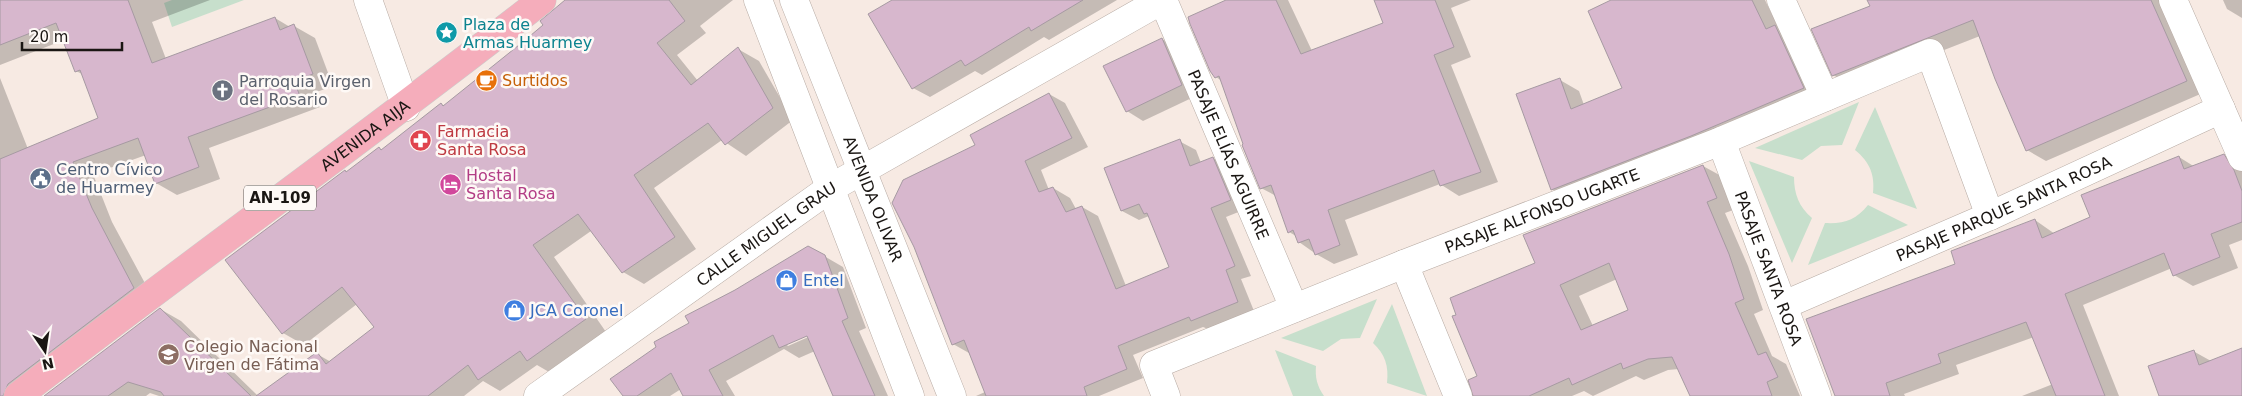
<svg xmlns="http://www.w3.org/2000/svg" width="2242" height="396" font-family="'DejaVu Sans',sans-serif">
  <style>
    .green { fill: #c7dfcc }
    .shadow { fill: #0003; fill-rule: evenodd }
    .building { fill: #d7b7cd; stroke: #a69aa2; fill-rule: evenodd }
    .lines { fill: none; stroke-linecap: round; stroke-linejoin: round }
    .minor-casing { stroke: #b7aba4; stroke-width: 29 }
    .tertiary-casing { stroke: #b7aba4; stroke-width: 29 }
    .primary-casing { stroke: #cdcccb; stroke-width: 29 }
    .minor { stroke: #fff; stroke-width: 28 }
    .tertiary { stroke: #fff; stroke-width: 28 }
    .primary { stroke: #f5adbb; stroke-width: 28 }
    .labels { text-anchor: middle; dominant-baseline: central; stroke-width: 5; stroke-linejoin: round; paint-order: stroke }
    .shield { fill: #fef9f6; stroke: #5e5a57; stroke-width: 1 }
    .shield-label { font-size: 15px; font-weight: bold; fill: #1a1613 }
    .culture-label { font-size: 16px; fill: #0d838f; stroke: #fef9f6; text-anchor: start }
    .food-label { font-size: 16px; fill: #c56008; stroke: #fef9f6; text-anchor: start }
    .worship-label { font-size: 16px; fill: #5b616d; stroke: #fef9f6; text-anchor: start }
    .health-label { font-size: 16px; fill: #be3a42; stroke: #fef9f6; text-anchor: start }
    .street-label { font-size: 16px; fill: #1a1613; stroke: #fef9f6 }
    .service-label { font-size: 16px; fill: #4e5e75; stroke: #fef9f6; text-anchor: start }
    .hotel-label { font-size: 16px; fill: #b23c85; stroke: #fef9f6; text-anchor: start }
    .shop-label { font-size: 16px; fill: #366cbe; stroke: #fef9f6; text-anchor: start }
    .education-label { font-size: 16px; fill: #785e54; stroke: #fef9f6; text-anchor: start }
  </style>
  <rect width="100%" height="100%" fill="#f7eae3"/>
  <g class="green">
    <path d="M172,0H244L172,27L164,3Z"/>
    <path d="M1859,102L1842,145L1821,146L1802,160L1755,148Z"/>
    <path d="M1875,107L1917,209L1873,193C1875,175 1870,162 1855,150Z"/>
    <path d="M1749,161L1794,177C1794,194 1799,207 1812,218L1792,263Z"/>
    <path d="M1868,205L1908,225L1808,265L1825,223C1844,224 1856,220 1868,205Z"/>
    <path d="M1377,299L1360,338L1341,339L1323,351L1281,338Z"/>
    <path d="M1392,304L1427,396L1387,383C1389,366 1385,354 1373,343Z"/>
    <path d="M1275,350L1316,366C1315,377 1317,386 1324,396H1293Z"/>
  </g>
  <g class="shadow">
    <path d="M0,0H210L152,22L166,59L275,18L290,27L294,26L315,38L333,86L314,93L320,107L209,148L220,179L177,195L156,183L146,155L93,174L112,222L154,300L29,396H0V78L28,149L100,119L84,75L76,71L64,40L0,65Z"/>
    <path d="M567,0H733L700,26L706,33L677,55L698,81L738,49L759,61L793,120L746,156L722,140L654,188L696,249L644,284L623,272L591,231L554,257L606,332L549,372L537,365L500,391L483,381L464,396H258L317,354L331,362L375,327L357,304L304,345L283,333L347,173L379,148L383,151L441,104L445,106L544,25Z"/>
    <path d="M895,0H1117L1049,40L1044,37L982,75L975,71L930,97L913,88Z"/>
    <path d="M1228,0H1288L1312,51L1385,24L1375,0H1471L1451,8L1471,57L1451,65L1498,182L1459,196L1440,184L1345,220L1358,255L1334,264L1316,254L1299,242L1296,236L1289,232L1276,196L1261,188L1222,81L1216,77Z"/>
    <path d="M1614,0H1765L1779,29L1822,99L1570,200L1552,189L1560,80L1579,91L1584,105L1623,89Z"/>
    <path d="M1868,0H2166L2205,92L2046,161L2027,150L1980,36L1852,86L1833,75L1872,7Z"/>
    <path d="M2223,0H2242V18L2227,9Z"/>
    <path d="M1162,39L1179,49L1198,95L1143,121L1127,111Z"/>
    <path d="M1049,94L1065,103L1088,147L1041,170L1049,190L1053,188L1070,198L1076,209L1082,207L1098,216L1126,286L1171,268L1149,216L1139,220L1122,211L1106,168L1179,141L1196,150L1201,163L1213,158L1229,168L1246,209L1226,217L1251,276L1241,279L1254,311L1208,329L1203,327L1133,355L1143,378L1099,396H976L985,392L969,353L953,344L976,145Z"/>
    <path d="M2224,155L2242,166V240L2229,245L2238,268L2193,286L2174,275L2172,268L2083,305L2119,396H2022L2053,384L2034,337L1956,365L1959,374L1904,394L1905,396H1836L1957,264L2035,220L2055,234L2092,218L2179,157L2195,167Z"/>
    <path d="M1703,166L1723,177L1736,209L1725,213L1748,266L1763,310L1754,314L1772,356L1786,364L1800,396H1691L1679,369L1668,370L1644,380L1636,376L1593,396L1584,391L1572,396H1486L1537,264ZM1617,279L1630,311L1593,326L1579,296Z"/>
    <path d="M824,256L843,267L866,328L859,331L888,396H835L815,351L799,358L784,349L726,381L735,396H684L681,389L670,396H624ZM812,333L813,335L788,346L786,344Z"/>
    <path d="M160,309L181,321L258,396H159L150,393L146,396H46Z"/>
    <path d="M2242,350V396H2161L2193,351L2211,361Z"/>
  </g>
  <g class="building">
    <path d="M0,0H128L152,63L275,17L280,30L294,24L313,74L294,81L300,96L188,137L199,167L155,184L138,138L73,162L92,208L134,288L8,384L3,396H0V159L98,118L80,70L75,72L56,23L0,45Z"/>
    <path d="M565,0H669L685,21L657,43L691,85L738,47L773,108L725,145L708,123L634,175L675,237L622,273L578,214L533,245L586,319L527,361L520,351L478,380L468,365L428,396H256L317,352L326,364L374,327L342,287L282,334L225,260L345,170L346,172L379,147L381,150L441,103L443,106L524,41L543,25L540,21Z"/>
    <path d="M892,0H1083L1031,31L1029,27L965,66L961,60L912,89L868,14Z"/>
    <path d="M1226,0H1276L1301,54L1383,23L1374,0H1435L1454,47L1434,55L1481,172L1440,186L1434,170L1328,210L1340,245L1315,255L1309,239L1298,243L1293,230L1288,233L1271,185L1260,189L1242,145L1243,144L1219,76L1215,78L1210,71L1190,24L1188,17Z"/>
    <path d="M1611,0H1752L1766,29L1775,25L1804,88L1691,136L1551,190L1516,94L1560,78L1571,109L1622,88L1588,11Z"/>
    <path d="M1867,0H2151L2187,81L2026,151L1995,79L1973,20L1832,76L1811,29L1870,6Z"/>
    <path d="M1162,38L1182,85L1126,112L1103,66Z"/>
    <path d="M1049,93L1072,138L1025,161L1039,192L1053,187L1066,212L1082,206L1116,289L1169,267L1147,213L1144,214L1139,204L1121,211L1104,168L1180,139L1190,166L1213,157L1231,200L1211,208L1235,266L1226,270L1238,302L1191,321L1189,317L1118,346L1127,369L1084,387L1087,396H986L964,340L952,345L914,247L892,203L903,180L975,145L970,135Z"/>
    <path d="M2224,154L2234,170L2242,191V222L2211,234L2220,257L2173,276L2164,253L2065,294L2105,396H2056L2026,322L1938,354L1941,363L1886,383L1890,396H1835L1806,319L1955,264L1951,251L2035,219L2042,238L2090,217L2081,195L2179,156L2184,169Z"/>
    <path d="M1703,165L1717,198L1707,202L1729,254L1744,299L1735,303L1758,355L1766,352L1778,377L1767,382L1772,396H1690L1672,357L1648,359L1623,369L1621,363L1572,385L1569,378L1529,396H1473L1468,380L1477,376L1452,316L1456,315L1450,298L1535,263L1523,235ZM1609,263L1628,310L1581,330L1560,285Z"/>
    <path d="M808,246L825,255L848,318L842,321L875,396H833L807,336L779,348L773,335L709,370L723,396H683L671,373L637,396H623L610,379L656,347L654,342L689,323L685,316L735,290Z"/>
    <path d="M160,308L251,396H164L161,392L128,382L108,396H44Z"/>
    <path d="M2242,348V396H2159L2148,366L2194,350L2199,365Z"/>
  </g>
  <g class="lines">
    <defs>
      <g id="minor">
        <path d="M368,0L406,107"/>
        <path id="s1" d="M1163,0L1294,308"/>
        <path d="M1781,0L1825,97"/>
        <path d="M2173,0L2242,157"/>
        <path id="s2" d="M1721,141L1817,396"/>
        <path d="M1404,264L1458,396"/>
        <path id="s3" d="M1784,305L1990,216L2221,109"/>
        <path id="s4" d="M538,396L829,189L1162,0"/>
        <path id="s5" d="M1166,396L1154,365L1404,264L1721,141L1930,53L1990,216"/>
      </g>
      <g id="tertiary">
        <path d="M758,0L910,396"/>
        <path id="s6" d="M794,0L952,396"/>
      </g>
      <g id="primary">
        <path id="s7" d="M18,396C191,262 370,135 542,0"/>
      </g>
    </defs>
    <use href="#minor" class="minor-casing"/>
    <use href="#tertiary" class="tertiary-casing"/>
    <use href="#primary" class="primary-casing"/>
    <use href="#minor" class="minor"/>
    <use href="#tertiary" class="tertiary"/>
    <use href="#primary" class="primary"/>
  </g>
  <defs>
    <symbol id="sight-disc" viewBox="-11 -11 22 22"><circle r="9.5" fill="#0f9aa8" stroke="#fef9f6"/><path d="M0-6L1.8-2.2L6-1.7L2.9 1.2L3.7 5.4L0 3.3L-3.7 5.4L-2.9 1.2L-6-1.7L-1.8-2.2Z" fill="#fff"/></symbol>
    <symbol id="cafe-disc" viewBox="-11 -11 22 22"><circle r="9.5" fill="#e8710a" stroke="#fef9f6"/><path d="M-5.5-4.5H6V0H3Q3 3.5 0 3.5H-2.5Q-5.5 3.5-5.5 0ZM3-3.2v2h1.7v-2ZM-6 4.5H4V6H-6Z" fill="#fff"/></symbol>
    <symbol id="church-disc" viewBox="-11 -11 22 22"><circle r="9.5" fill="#6b7280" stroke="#fef9f6"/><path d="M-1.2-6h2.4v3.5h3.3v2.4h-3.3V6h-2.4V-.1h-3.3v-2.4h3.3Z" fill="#fff"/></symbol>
    <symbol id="pharmacy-disc" viewBox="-11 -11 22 22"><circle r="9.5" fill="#e0444e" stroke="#fef9f6"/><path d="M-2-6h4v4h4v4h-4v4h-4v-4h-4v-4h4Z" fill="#fff"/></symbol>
    <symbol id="civic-disc" viewBox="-11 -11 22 22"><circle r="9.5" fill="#5c6f8a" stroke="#fef9f6"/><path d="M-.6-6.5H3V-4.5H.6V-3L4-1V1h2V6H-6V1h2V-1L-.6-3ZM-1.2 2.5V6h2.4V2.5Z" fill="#fff"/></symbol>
    <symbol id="hotel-disc" viewBox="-11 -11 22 22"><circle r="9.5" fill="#d1479c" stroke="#fef9f6"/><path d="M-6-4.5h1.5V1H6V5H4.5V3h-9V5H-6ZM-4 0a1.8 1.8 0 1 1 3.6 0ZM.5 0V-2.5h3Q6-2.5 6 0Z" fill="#fff"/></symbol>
    <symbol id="shop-disc" viewBox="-11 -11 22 22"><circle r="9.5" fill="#3f7fe0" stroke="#fef9f6"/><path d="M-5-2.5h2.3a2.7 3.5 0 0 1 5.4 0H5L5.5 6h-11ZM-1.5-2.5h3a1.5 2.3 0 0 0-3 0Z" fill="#fff"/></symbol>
    <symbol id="school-disc" viewBox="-11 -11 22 22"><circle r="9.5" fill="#8d6e63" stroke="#fef9f6"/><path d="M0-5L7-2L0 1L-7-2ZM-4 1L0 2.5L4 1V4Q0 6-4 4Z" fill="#fff"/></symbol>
  </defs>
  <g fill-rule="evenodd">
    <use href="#sight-disc" x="434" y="20" width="25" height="25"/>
    <use href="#cafe-disc" x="474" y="68" width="25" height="25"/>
    <use href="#church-disc" x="210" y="78" width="25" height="25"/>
    <use href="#pharmacy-disc" x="408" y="128" width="25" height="25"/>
    <use href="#civic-disc" x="28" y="166" width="25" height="25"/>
    <use href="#hotel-disc" x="438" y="172" width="25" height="25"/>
    <use href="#shop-disc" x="774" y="268" width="25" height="25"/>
    <use href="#shop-disc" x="502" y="298" width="25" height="25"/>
    <use href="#school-disc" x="156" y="342" width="25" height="25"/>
  </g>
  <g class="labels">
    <rect class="shield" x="244" y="185.5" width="72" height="25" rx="4"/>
    <g class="shield-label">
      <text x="280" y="198">AN-109</text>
    </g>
    <g class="culture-label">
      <text x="463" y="24">Plaza de<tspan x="463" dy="18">Armas Huarmey</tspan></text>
    </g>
    <g class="food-label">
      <text x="502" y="80">Surtidos</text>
    </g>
    <g class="worship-label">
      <text x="239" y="81">Parroquia Virgen<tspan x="239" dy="18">del Rosario</tspan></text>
    </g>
    <g class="health-label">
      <text x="437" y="131">Farmacia<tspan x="437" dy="18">Santa Rosa</tspan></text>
    </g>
    <g class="street-label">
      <text stroke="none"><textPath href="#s7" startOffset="434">AVENIDA AIJA</textPath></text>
      <text stroke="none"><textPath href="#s1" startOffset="168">PASAJE ELÍAS AGUIRRE</textPath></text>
      <text stroke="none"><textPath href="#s6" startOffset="214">AVENIDA OLIVAR</textPath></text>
      <text stroke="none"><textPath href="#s3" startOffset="240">PASAJE PARQUE SANTA ROSA</textPath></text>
      <text stroke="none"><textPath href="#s5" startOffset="451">PASAJE ALFONSO UGARTE</textPath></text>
      <text stroke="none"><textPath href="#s4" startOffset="280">CALLE MIGUEL GRAU</textPath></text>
      <text stroke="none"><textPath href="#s2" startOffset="136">PASAJE SANTA ROSA</textPath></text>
    </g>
    <g class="service-label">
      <text x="56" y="169">Centro Cívico<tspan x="56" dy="18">de Huarmey</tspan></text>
    </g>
    <g class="hotel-label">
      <text x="466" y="175">Hostal<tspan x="466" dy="18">Santa Rosa</tspan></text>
    </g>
    <g class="shop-label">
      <text x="803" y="280">Entel</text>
      <text x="530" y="310">JCA Coronel</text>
    </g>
    <g class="education-label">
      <text x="184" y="346">Colegio Nacional<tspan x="184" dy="18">Virgen de Fátima</tspan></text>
    </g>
  </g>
  <g transform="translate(45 351) rotate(167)" stroke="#fef9f6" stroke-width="4" paint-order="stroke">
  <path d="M0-4L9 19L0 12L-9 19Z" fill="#1a1613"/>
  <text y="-8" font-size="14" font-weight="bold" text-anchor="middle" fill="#1a1613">N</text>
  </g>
  <path d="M22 42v8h100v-8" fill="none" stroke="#1a1613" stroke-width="2.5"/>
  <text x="30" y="42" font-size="15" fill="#1a1613" stroke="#fef9f6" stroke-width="4" paint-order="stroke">20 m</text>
</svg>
